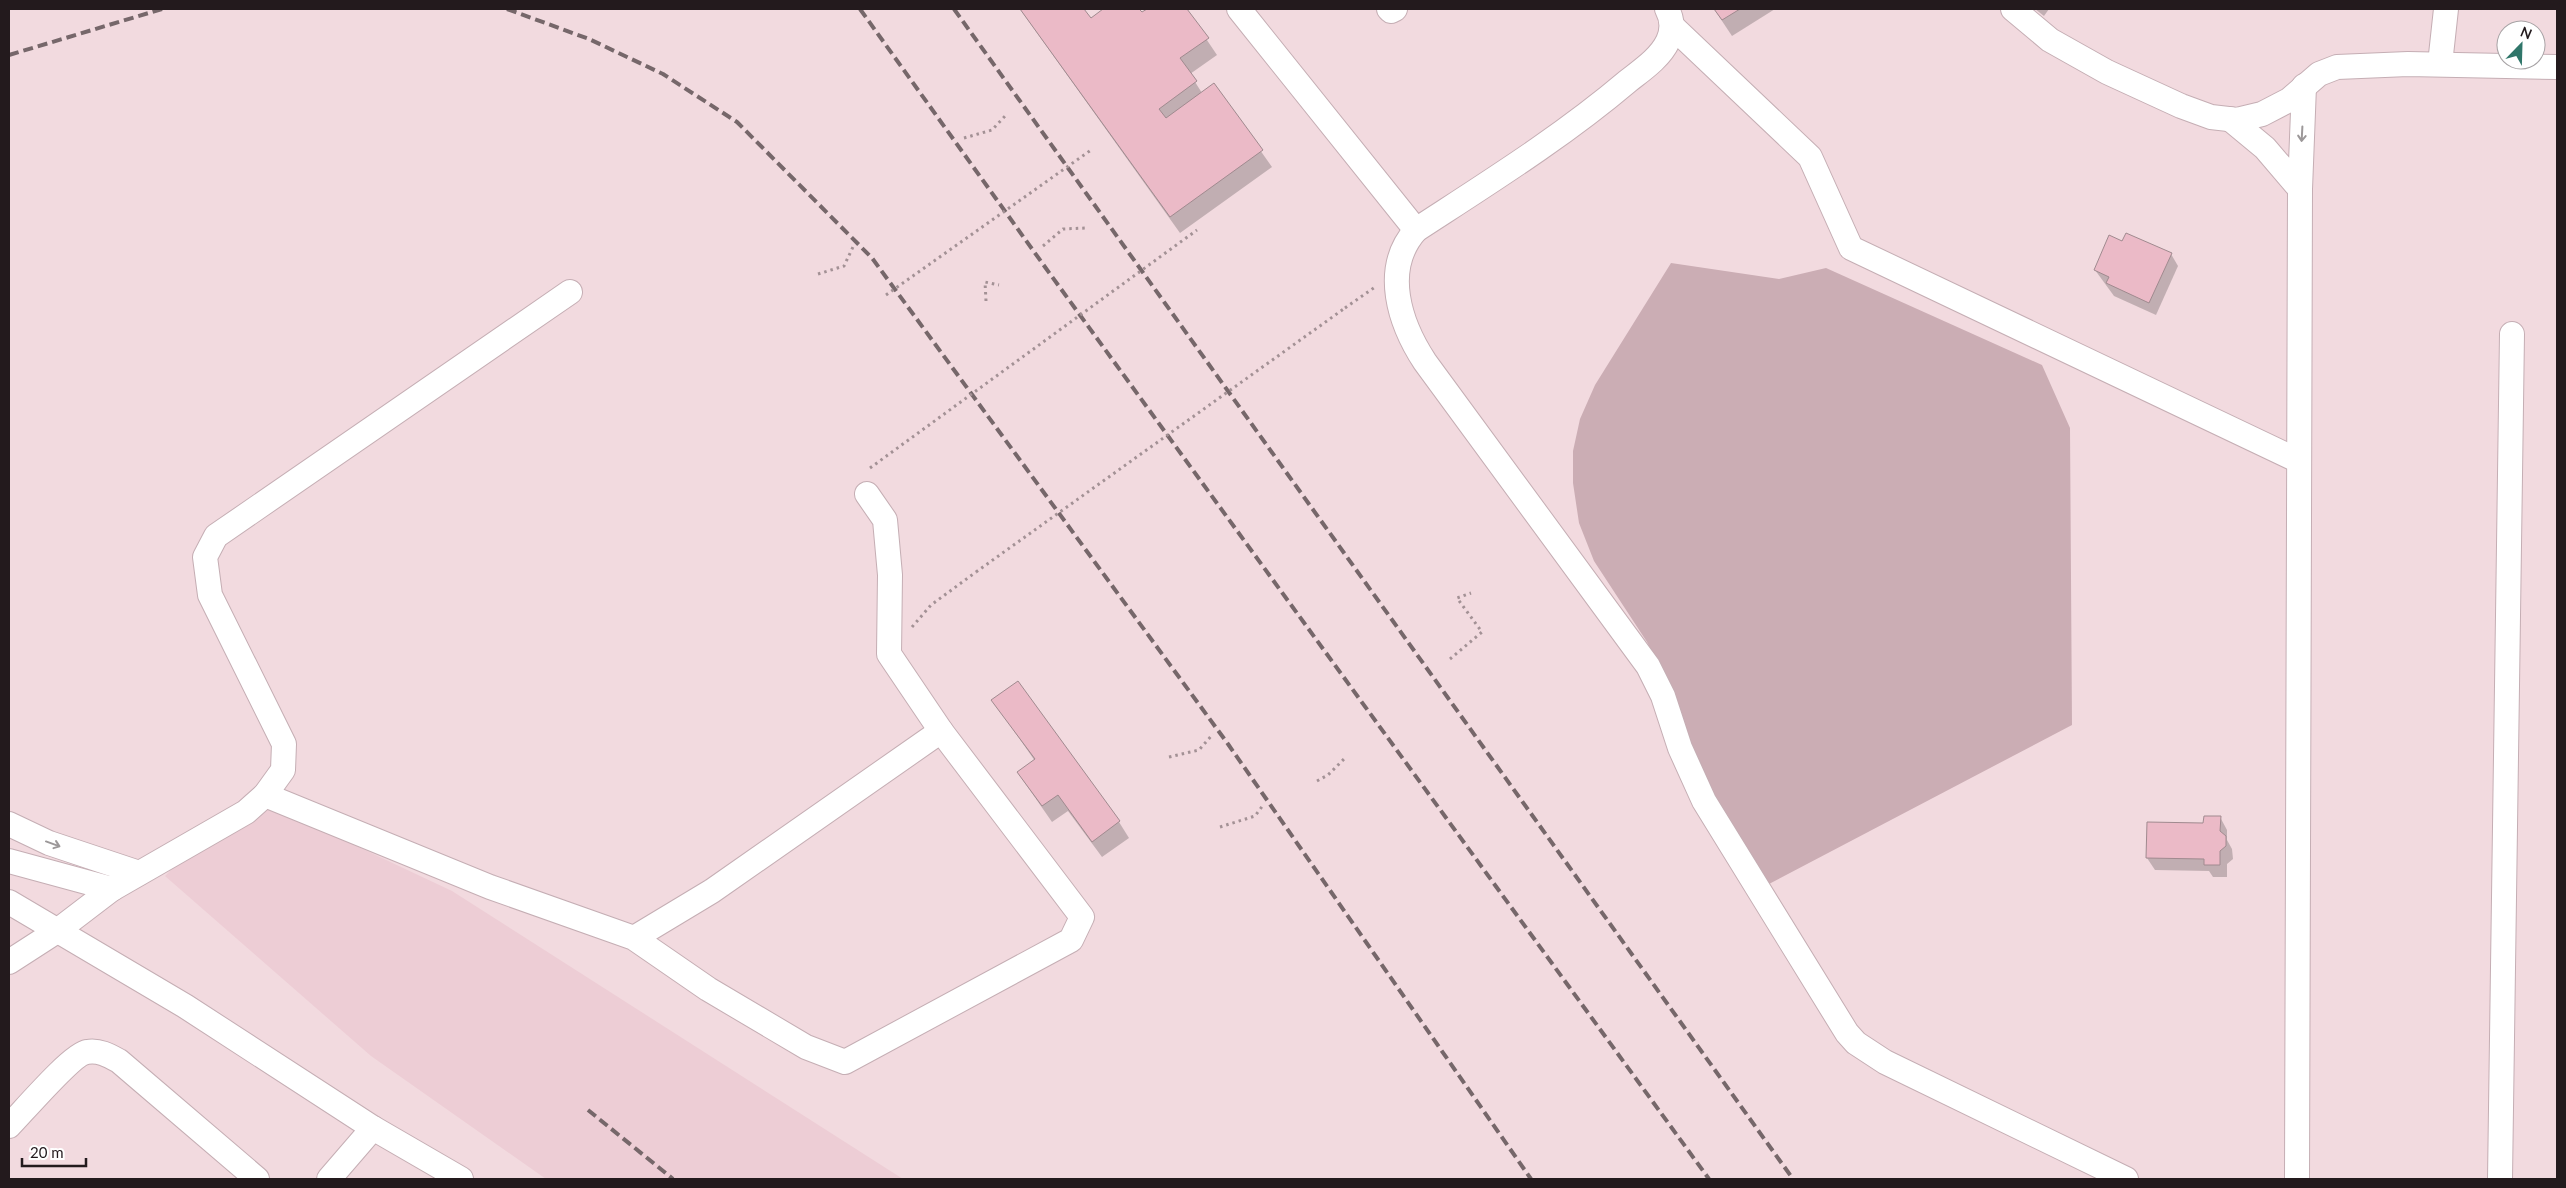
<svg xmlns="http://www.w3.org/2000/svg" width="2566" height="1188" font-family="Lato,sans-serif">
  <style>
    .built { fill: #edcdd5 }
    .green { fill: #cbadb4 }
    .shadow { fill: #0003 }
    .building { fill: #ebbac7; stroke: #a08a8f }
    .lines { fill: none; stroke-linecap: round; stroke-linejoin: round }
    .minor-casing { stroke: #c5aeb4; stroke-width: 26 }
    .path { stroke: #a39195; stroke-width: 3; stroke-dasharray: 2.5 4; stroke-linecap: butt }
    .minor { stroke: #fff; stroke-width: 24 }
    .rail { stroke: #76676a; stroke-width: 4; stroke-dasharray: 10 5; stroke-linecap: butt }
    .path-bridge { stroke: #a39195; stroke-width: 3; stroke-dasharray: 2.5 4; stroke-linecap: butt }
    .oneway { stroke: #9c9899 }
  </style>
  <rect width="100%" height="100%" fill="#f2dadf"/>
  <path class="built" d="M246,794L452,891L903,1179H546L371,1056L165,876Z"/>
  <path class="green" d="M1671,263L1779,279L1826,268L2042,365L2070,428L2072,725L1769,884L1699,770L1674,697L1647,642L1594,561L1579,523L1573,483V451L1580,419L1595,385Z"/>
  <g class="shadow">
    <path d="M1020,9H1083L1090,20L1105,9H1138L1142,14L1149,9H1186L1217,55L1190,74L1202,93L1214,85L1272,167L1180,233Z"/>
    <path d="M1714,9H1775L1732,36Z"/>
    <path d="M2035,9H2049L2044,16Z"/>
    <path d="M2123,242L2171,254L2178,266L2156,315L2114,296L2095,270Z"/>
    <path d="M1018,683L1119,822L1129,838L1102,857L1068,811L1052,822L1018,773L1035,761L993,701Z"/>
    <path d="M2220,817L2227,830V840L2232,849L2233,859L2227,864V877H2213L2209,871L2155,870L2147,858Z"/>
  </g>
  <g class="building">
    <path d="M1020,9H1084L1091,18L1103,9H1139L1142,12L1147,9H1187L1209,38L1180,58L1197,81L1159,109L1166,118L1214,83L1263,150L1170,217Z"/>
    <path d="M1714,9H1740L1722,20Z"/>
    <path d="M2126,233L2172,253L2149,303L2106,283L2109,277L2094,270L2109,235L2122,241Z"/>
    <path d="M1018,681L1120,821L1092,842L1058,795L1042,806L1017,772L1035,759L991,700Z"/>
    <path d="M2204,816H2221L2220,831L2226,836V846L2220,851V865H2204V859L2146,858L2147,822L2203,823Z"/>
  </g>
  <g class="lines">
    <defs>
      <g id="minor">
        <path d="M1239,9L1416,230"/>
        <path d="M1389,9L1391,11L1395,9"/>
        <path d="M1667,9C1673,20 1673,30 1668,41C1660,58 1642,70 1628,81C1562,137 1488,183 1416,230C1381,269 1400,324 1425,362L1648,666L1663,696L1680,748L1704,801L1847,1033L1856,1043L1885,1062L2126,1179"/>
        <path d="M2013,9L2050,40L2107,72L2181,106L2211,117L2237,120L2262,114L2289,100L2319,74L2337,67L2408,64L2557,67"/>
        <path d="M1673,27L1810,157L1851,248L2299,461"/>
        <path d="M2440,64L2446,9"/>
        <path d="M2230,119L2265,148L2300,189L2304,86"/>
        <path d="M867,494L885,520L890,575L889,654L941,731"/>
        <path d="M265,795L490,887L634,938L708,989L806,1047L845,1062L1071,940L1082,917L941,731L712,891L634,938"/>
        <path d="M9,824L49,843L139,873"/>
        <path d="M9,861L112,889"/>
        <path d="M9,902L185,1006L373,1128L329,1179"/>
        <path d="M9,962L57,931L112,889L246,812L265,795L283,770L284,744L210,595L205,557L216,536L570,292"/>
        <path d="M9,1126C22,1113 72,1054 87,1052C99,1050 108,1055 119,1061L257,1179"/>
        <path d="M373,1128L461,1179"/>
        <path d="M2297,1179L2300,189"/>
        <path d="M2500,1179L2512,334"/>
      </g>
    </defs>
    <use href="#minor" class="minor-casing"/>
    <g class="path">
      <path d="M964,138L992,130L1006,115"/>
      <path d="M1043,246L1063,229L1086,228"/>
      <path d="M818,274L844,266L853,247"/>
      <path d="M986,301L985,282L999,285"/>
      <path d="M1345,308L1375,287"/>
      <path d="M912,627L931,605L976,572"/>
      <path d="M1450,659L1482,632L1457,598L1471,593"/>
      <path d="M1169,757L1199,750L1213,734"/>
      <path d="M1317,781L1328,775L1345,758"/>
      <path d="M1220,827L1255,816L1264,804"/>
    </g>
    <use href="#minor" class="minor"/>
    <g class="rail">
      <path d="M507,9L589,39L663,74L737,122L872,258L1228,744L1531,1179"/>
      <path d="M860,9L1045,267L1709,1179"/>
      <path d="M954,9L1793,1179"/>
      <path d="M9,55L162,9"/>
      <path d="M588,1110L673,1179"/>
    </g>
    <g class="path-bridge">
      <path d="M886,295L1091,150"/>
      <path d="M870,468L1197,230"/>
      <path d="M976,572L1345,308"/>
    </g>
  </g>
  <defs><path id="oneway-shaft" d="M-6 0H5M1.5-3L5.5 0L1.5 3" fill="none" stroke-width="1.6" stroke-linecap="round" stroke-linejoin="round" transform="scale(1.25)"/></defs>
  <g class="oneway">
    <use href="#oneway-shaft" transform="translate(2302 134) rotate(93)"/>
    <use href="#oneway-shaft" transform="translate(53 844) rotate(20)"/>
  </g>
  <rect width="2566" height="1188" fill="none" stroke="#231a1d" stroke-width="20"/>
  <g transform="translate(2521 45) rotate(23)"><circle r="24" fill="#ffffff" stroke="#a7a3a5"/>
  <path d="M0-4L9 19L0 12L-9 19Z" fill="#30766a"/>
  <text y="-8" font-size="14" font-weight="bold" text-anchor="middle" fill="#231a1d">N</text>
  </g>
  <path d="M22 1158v8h64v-8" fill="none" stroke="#231a1d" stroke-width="2.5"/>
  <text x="30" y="1158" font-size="15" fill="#231a1d" stroke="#ffffff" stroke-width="4" paint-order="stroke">20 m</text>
</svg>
